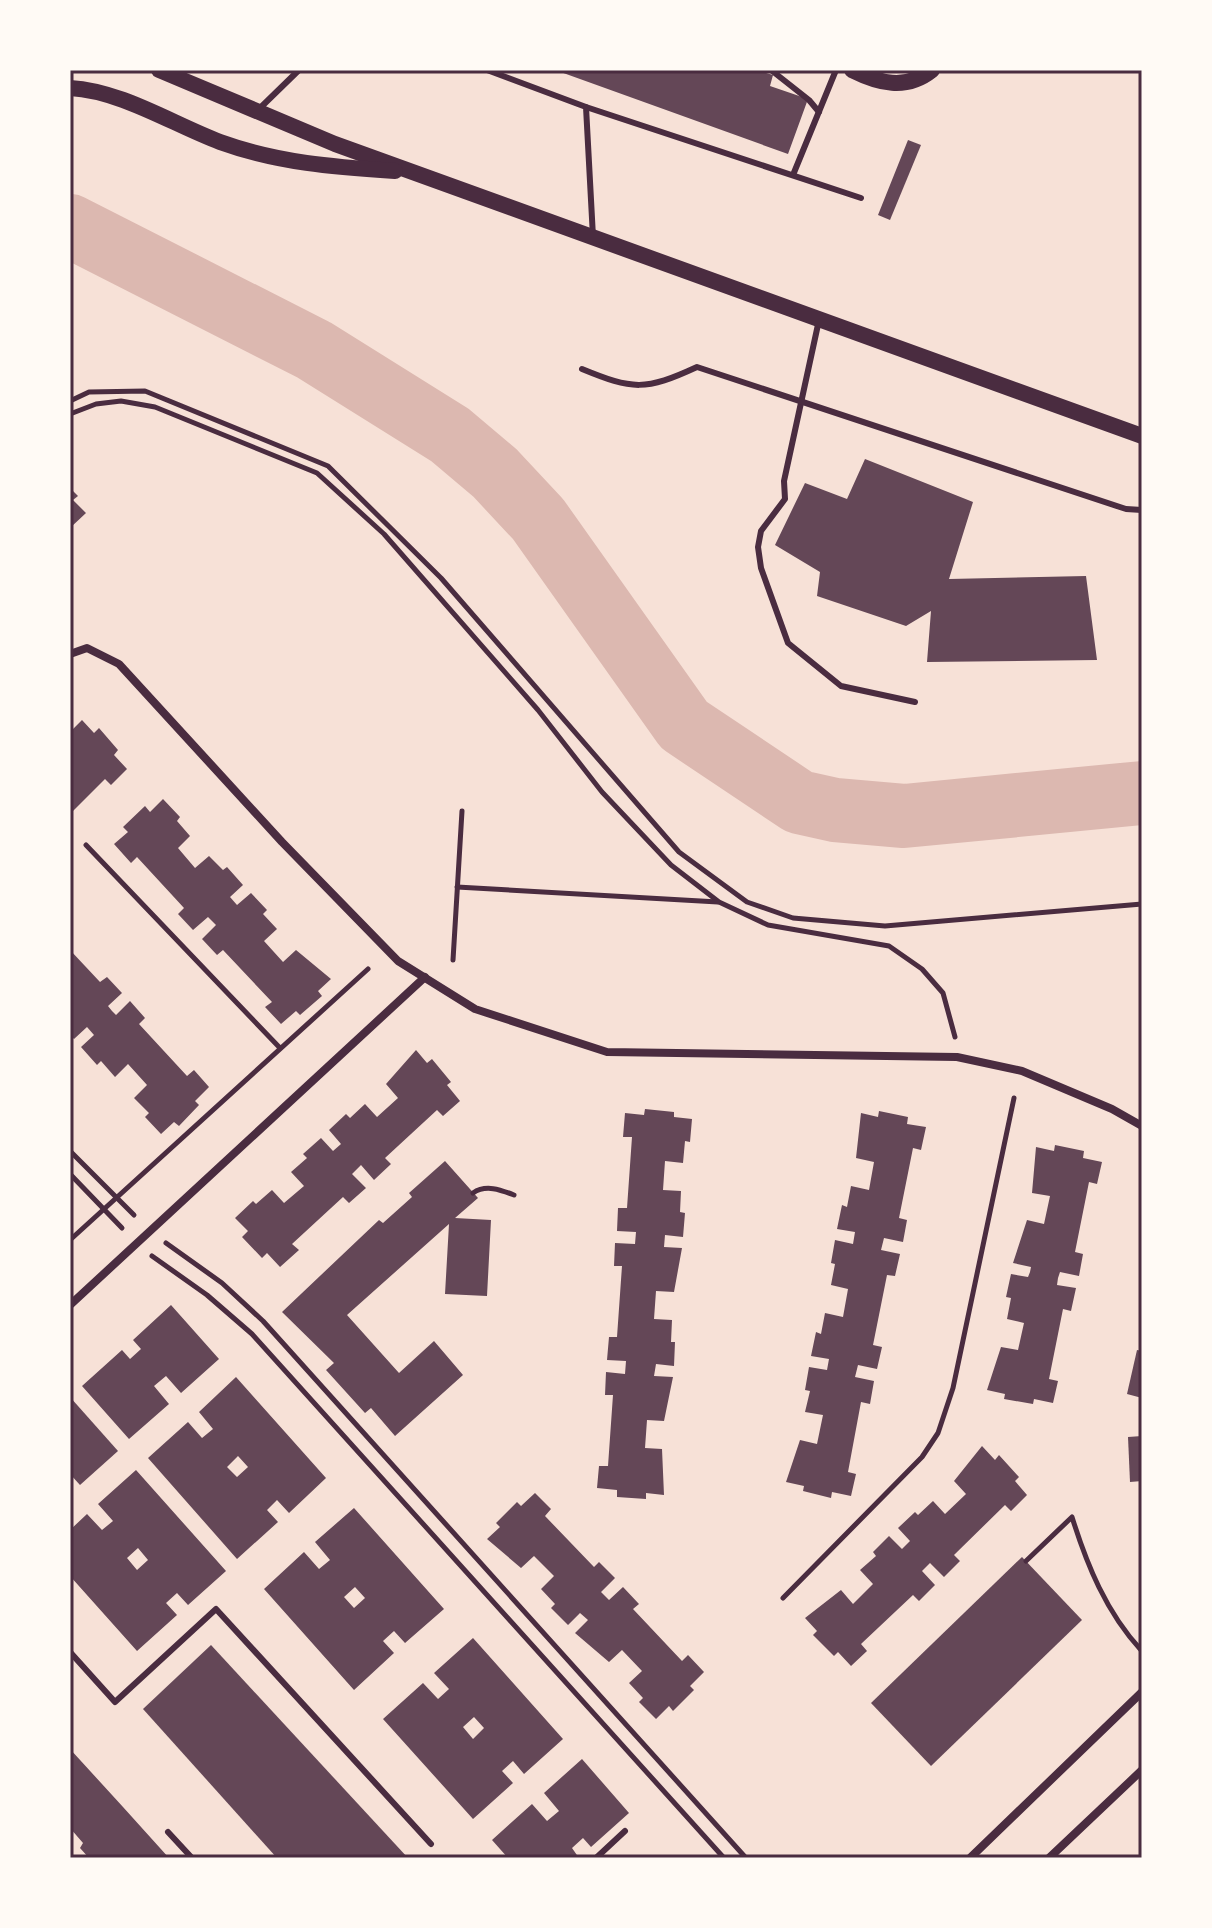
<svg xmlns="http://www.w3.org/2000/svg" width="1212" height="1928" font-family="'DejaVu Sans',sans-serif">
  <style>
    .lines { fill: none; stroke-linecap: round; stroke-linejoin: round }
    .river { stroke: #dcb8b0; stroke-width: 64 }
    .building { fill: #644757; fill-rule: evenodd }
    .path { stroke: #4a2c40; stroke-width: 5 }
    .service { stroke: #4a2c40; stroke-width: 6 }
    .minor { stroke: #4a2c40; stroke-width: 8 }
    .secondary { stroke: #4a2c40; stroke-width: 16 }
    .neatline { fill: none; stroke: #4a2c40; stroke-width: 3 }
  </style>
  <rect width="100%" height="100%" fill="#f7e1d7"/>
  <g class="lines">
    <path class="river" d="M70,226L314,350L450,435L495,473L538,519L684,725L799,802L835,810L904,816L1142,793"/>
  </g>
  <g class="building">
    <path d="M555,70H756L773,75L770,86L808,99L788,154Z"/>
    <path d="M908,140L921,145L890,220L878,215Z"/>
    <path d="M865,459L973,502L949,579L1086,576L1097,660L927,662L931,611L906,626L817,596L820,572L775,545L805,483L847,499Z"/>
    <path d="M70,488L78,496L73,500L86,513L70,528Z"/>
    <path d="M82,720L94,733L99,728L118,750L114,755L127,769L111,785L105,779L70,814V732Z"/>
    <path d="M163,799L180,817L177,821L190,836L178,848L195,868L209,856L223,870L227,867L243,885L230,897L237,905L251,893L267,910L263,914L277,929L264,941L283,962L296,950L331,979L318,991L322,996L300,1015L296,1011L281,1024L265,1007L272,1002L223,950L217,955L202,939L216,925L208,917L193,930L178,914L184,908L137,857L131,863L114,844L128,832L123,827L145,806L150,812Z"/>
    <path d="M70,950L100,982L107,977L122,993L108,1006L112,1011L116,1015L130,1001L145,1018L139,1024L187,1076L194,1070L209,1087L195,1101L199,1105L179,1126L174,1122L161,1134L145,1117L149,1113L134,1098L147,1085L128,1064L115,1077L101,1061L97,1065L81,1047L94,1035L87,1027L74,1039L70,1035Z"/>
    <path d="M416,1050L427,1063L432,1059L451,1082L447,1085L460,1101L443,1116L437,1110L385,1158L391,1164L374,1180L361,1165L352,1174L366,1188L349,1203L343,1197L292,1244L299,1250L280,1267L267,1253L262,1258L242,1237L248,1231L235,1218L253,1201L256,1204L272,1190L284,1203L304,1186L291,1172L307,1158L303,1154L321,1138L333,1151L341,1144L329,1130L346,1114L350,1118L365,1104L377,1117L398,1098L386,1084Z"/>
    <path d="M645,1109L674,1112V1117L692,1119L690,1142L685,1141L683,1163L665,1161L663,1190L681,1191L680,1212L685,1213L683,1237L665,1235L664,1247L682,1248L674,1292L656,1291L654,1319L672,1320L671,1342H675L674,1366L656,1364L654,1376L673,1377L664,1421L647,1420L645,1448L662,1449L664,1495L646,1493V1499L617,1497V1490L597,1488L599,1466H608L613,1395H605L606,1372L625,1374L626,1361L607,1360L609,1337H617L622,1266H614L615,1243L635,1244L636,1232L617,1231L618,1208H627L632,1137H623L625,1113L644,1115Z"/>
    <path d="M879,1111L908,1117L907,1124L926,1127L921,1150L913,1148L899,1218L907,1220L903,1242L884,1238L881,1250L900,1254L895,1276L887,1275L873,1345L882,1347L877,1369L858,1365L855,1377L874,1381L870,1404L861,1402L848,1472L856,1474L851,1496L832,1492L831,1498L803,1491L804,1486L786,1482L800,1440L817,1444L823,1415L805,1412L810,1391L805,1390L809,1367L827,1370L829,1359L811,1356L816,1332L821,1334L825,1313L843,1317L848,1289L831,1285L835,1264L831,1263L835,1240L853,1244L855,1232L837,1229L842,1205L847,1207L851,1186L869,1190L874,1162L856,1158L861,1113L878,1117Z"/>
    <path d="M1055,1145L1084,1151L1083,1158L1102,1162L1097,1184L1089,1182L1075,1252L1083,1254L1079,1276L1060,1272L1058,1278L1057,1285L1076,1288L1071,1311L1063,1309L1049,1379L1058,1381L1053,1403L1034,1399L1033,1404L1004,1399L1005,1394L987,1390L1001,1347L1018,1350L1024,1323L1007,1319L1011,1298L1006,1297L1011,1274L1028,1277L1030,1272L1031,1267L1013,1263L1027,1220L1044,1224L1050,1196L1032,1193L1036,1147L1054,1151Z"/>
    <path d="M445,1161L478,1198L455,1218L491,1220L487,1296L445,1294L449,1224L347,1315L399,1373L434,1341L463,1375L395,1436L371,1408L365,1413L326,1370L334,1363L282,1312L379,1220L383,1223L412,1197L409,1193Z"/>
    <path d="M171,1305L219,1359L181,1393L166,1376L154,1386L169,1404L129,1439L82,1386L122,1350L130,1359L141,1349L133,1340Z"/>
    <path d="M1137,1350L1142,1351V1398L1127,1394Z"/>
    <path d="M236,1377L326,1478L289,1513L277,1500L267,1510L278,1522L237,1559L148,1458L188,1422L202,1438L213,1429L199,1412ZM238,1456L248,1467L237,1477L227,1467Z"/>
    <path d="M70,1397L118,1451L80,1485L70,1474Z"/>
    <path d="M1142,1436V1481L1130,1482L1128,1437Z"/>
    <path d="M982,1446L995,1460L999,1455L1019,1477L1015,1481L1027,1495L1011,1511L1005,1505L954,1555L960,1561L944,1577L930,1563L922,1571L935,1585L919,1601L913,1595L861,1644L867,1651L851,1666L838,1652L834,1656L813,1635L817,1631L805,1618L841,1590L853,1604L873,1584L860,1570L876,1556L873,1552L889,1536L902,1549L910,1541L898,1528L915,1512L918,1515L933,1501L945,1514L966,1494L954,1481Z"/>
    <path d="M136,1470L226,1571L188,1605L177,1593L166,1603L177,1615L137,1651L70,1576V1530L87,1514L102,1530L113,1521L98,1504ZM138,1548L148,1560L137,1570L127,1558Z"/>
    <path d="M535,1493L551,1509L545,1516L594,1567L599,1562L615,1578L601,1592L609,1600L623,1587L639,1604L633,1609L682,1661L688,1655L704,1672L690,1686L694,1690L673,1711L669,1706L656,1719L639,1702L643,1698L629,1683L642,1671L622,1650L609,1662L575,1633L588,1620L580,1613L568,1625L551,1608L555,1604L541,1589L554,1576L534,1556L521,1568L487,1539L500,1527L496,1523L517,1502L521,1506Z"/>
    <path d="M354,1508L444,1609L405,1643L394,1631L383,1641L394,1653L354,1690L264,1589L304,1552L319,1569L330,1560L315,1542ZM355,1587L365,1598L354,1608L344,1597Z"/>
    <path d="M1022,1557L1082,1620L931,1766L871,1703Z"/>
    <path d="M473,1638L563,1739L524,1774L513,1761L502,1771L513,1783L473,1819L383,1719L423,1683L438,1699L449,1689L434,1673ZM474,1717L484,1728L473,1739L463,1727Z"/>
    <path d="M211,1645L408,1858H277L143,1709Z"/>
    <path d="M70,1749L123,1807L169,1858H89L80,1848L83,1843L70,1828Z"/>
    <path d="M582,1759L629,1813L591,1847L583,1838L572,1848L579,1858H508L492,1840L532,1804L547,1821L559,1811L544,1793Z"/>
  </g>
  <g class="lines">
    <g class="path">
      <path d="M70,401L89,392L145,391L328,466L441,578L679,852L747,902L793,918L885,926L1142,904"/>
      <path d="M70,414L96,404L121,401L155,407L317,473L384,534L538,710L602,792L671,865L719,902L768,925L889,946L922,969L943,993L955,1037"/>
      <path d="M86,845L280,1048"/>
      <path d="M457,887L718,902"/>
      <path d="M453,960L462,811"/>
      <path d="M70,1151L134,1215"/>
      <path d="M70,1174L122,1228"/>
      <path d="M473,1193C486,1184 501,1190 514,1195"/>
      <path d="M70,1240L368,969"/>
      <path d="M166,1243L222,1283L263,1321L746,1858"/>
      <path d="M152,1256L207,1295L252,1334L724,1858"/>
      <path d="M1026,1561L1072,1517C1087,1565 1106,1612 1141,1650"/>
      <path d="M783,1598L922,1457L938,1433L953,1388L1014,1098"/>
    </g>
    <g class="service">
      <path d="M487,70L586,107L593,237"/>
      <path d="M771,70L809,100L819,112"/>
      <path d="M586,107L861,198"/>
      <path d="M259,109L299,70"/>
      <path d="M793,175L836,70"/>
      <path d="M819,320L784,481L785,499L761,531L758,547L761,568L788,643L841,686L915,702"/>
      <path d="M582,369C633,390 645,391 697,367L1126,509L1142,510"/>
      <path d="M70,1652L115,1702L216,1609L431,1844"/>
      <path d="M168,1832L192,1858"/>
      <path d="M596,1858L625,1831"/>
    </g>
    <g class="minor">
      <path d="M70,654L87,648L119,664L282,842L398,961L475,1009L607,1052L957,1057L1022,1071L1112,1109L1142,1126"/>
      <path d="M70,1305L425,977"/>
      <path d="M970,1858L1142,1692"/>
      <path d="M1049,1858L1142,1770"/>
    </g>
    <g class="secondary">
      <path d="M159,70L335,144L1142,436"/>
      <path d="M852,70C878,83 906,91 932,70"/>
      <path d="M70,88C122,91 172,124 220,142C278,163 334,167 395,171"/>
    </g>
  </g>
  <rect width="1212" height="1928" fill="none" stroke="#fffaf5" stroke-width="144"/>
  <rect x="72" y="72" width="1068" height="1784" class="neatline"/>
</svg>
